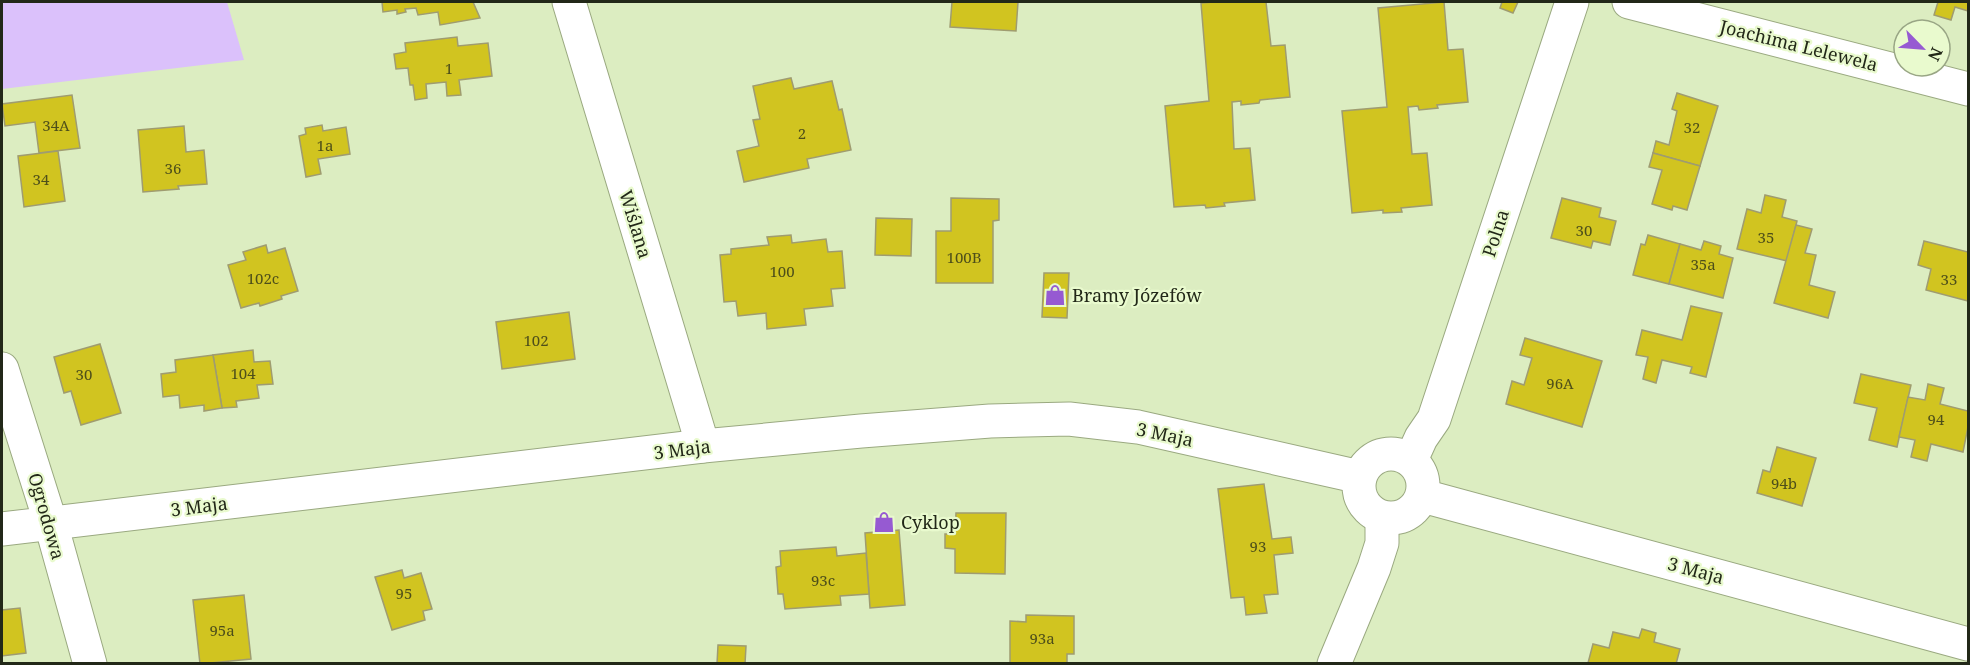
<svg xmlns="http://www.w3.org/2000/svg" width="1970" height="665" font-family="'Noto Serif',serif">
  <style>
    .green { fill: #dbc1fb }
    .building { fill: #d1c420; stroke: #9f9c70; stroke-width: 1.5 }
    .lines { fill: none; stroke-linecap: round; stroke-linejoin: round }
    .minor-casing { stroke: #9aa980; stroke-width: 35 }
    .minor { stroke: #fff; stroke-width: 33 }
    .labels { text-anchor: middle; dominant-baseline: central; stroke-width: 4.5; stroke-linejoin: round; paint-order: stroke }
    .number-label { font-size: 15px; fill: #4e4f1a }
    .street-label { font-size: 18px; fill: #222818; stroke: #e9face }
    .poi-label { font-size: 18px; fill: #222818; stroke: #e9face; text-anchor: start }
  </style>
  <rect width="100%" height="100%" fill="#dcedc1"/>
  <path class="green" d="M2,2H227L244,60L2,89Z"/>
  <g class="building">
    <path d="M382,2H473L480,18L440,25L438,12L418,15L416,8L405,9L406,12L397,14V10L383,12Z"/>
    <path d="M952,2H1018L1016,31L950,27Z"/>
    <path d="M1214,2H1266L1271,46L1285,45L1290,97L1260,100L1259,103L1241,105V101L1232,102L1234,149L1250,148L1255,200L1224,203L1225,206L1206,208L1205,205L1174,207L1165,106L1209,101L1201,3Z"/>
    <path d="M1444,2L1448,50L1463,49L1468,102L1437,105L1438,108L1419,110L1418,106L1408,107L1412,154L1427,153L1432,205L1401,208L1402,212L1383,213V210L1352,213L1342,111L1387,107L1378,8Z"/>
    <path d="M1502,2H1518L1513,13L1500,8Z"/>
    <path d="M1938,2H1968V11L1955,7L1951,20L1934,15Z"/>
    <path d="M457,37L458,46L488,43L492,76L459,80L461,95L447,96L446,82L426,84L427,98L415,100L413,85H410L408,68L396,69L394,54L406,52L405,43Z"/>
    <path d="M791,78L794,89L832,81L839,110L842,109L851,150L807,159L809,168L744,182L737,151L759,146L753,120L760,119L753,86Z"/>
    <path d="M1677,93L1718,106L1700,166L1653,153L1656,141L1669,145L1677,111L1672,109Z"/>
    <path d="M72,95L80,148L39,153L35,122L5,126L2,104Z"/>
    <path d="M322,125L323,131L346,127L350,154L318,159L321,174L306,177L299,136L306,134L305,128Z"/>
    <path d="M184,126L186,152L204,150L207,184L178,186L179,189L143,192L138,130Z"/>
    <path d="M58,151L65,201L24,207L18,156Z"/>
    <path d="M1653,153L1700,166L1687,210L1673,206L1672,210L1652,204L1662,170L1649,167Z"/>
    <path d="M1765,195L1786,200L1782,217L1797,221L1787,261L1737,249L1747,209L1761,213Z"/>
    <path d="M951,198L999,199V220L993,221V283H936V231H951Z"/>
    <path d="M1562,198L1601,208L1599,217L1616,221L1610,245L1593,241L1591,248L1551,238Z"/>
    <path d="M876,218L912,219L911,256L875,255Z"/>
    <path d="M1796,225L1812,229L1805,253L1816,255L1809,285L1835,292L1828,318L1774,303Z"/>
    <path d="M791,235L792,243L826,239L828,252L842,251L845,288L831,289L833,306L804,309L806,325L767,329L766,313L738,316L736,301L724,302L720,255L731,254V249L769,245L767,237Z"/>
    <path d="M1648,235L1680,244L1669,284L1633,275L1641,244L1645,245Z"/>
    <path d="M1704,241L1721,246L1719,254L1733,258L1723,298L1669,284L1680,244L1701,250Z"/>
    <path d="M1924,241L1968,252V301L1926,290L1931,269L1918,265Z"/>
    <path d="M266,245L268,253L285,248L298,291L281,296L282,299L260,306L259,303L241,308L228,265L246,260L243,252Z"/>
    <path d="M1044,273H1069L1067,318L1042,317Z"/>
    <path d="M1691,306L1722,313L1706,377L1690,373L1692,367L1662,360L1656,383L1643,379L1648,357L1636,355L1642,330L1682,340Z"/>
    <path d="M569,312L575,359L502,369L496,322Z"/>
    <path d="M1525,338L1602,361L1582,427L1506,404L1512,381L1524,385L1532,358L1520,355Z"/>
    <path d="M100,344L121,413L81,425L71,391L64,393L54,357Z"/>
    <path d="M253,350L254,362L270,361L273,384L257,385L259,398L236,401L237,407L222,408L213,355Z"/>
    <path d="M213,355L222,408L204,411V405L180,408L179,395L163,397L161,374L176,372L175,360Z"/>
    <path d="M1861,374L1911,385L1897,447L1869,440L1877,408L1854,403Z"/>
    <path d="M1928,384L1944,388L1940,404L1968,411V427L1963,452L1931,444L1927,461L1911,457L1915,440L1899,437L1908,397L1925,400Z"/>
    <path d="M1777,447L1816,458L1802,506L1757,493L1763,470L1770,472Z"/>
    <path d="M1264,484L1272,539L1291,537L1293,553L1274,555L1278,594L1264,595L1267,613L1246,615L1244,597L1231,598L1218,489Z"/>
    <path d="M956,513H1006L1005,574L955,573V549L945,548V534H955Z"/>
    <path d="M899,530L905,605L870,608L865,533Z"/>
    <path d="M836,547L837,556L866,553L869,594L840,596L841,605L785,609L783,594H778L776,567L781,566L780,551Z"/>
    <path d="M402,570L404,578L421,573L432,609L423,611L425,620L392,630L375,577Z"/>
    <path d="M244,595L251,659L200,664L193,600Z"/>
    <path d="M20,608L26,653L2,656V610Z"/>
    <path d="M1026,615L1074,616V654H1067V664H1010V621L1026,622Z"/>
    <path d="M1642,629L1656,633L1654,642L1680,649L1676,664L1588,663L1593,644L1609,648L1613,632L1639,638Z"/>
    <path d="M718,645L746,646L745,664H717Z"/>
  </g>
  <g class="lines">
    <defs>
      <g id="minor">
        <path d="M569,2L703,446"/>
        <path d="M1629,2L1968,89"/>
        <path d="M2,369L51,524L90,664"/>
        <circle cx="1391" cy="486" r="32"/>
        <path d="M1411,460L1421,438L1434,419L1572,2"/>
        <path d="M1423,496L1968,644"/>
        <path d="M2,529L703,446L861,431L990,421L1069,419L1138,427L1360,477"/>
        <path d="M1334,664L1374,568L1382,543V518"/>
      </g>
    </defs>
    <use href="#minor" class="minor-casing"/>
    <use href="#minor" class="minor"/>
  </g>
  <defs>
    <symbol id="shop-bare" viewBox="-9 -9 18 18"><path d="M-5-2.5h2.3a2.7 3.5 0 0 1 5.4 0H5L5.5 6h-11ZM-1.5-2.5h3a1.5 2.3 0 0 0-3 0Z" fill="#965ad2" stroke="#e9face" stroke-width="2.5" paint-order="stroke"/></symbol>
  </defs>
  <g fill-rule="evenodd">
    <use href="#shop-bare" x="1040" y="280" width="30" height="30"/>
    <use href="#shop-bare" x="869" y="507" width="30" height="30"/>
  </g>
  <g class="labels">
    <g class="number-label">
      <text x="449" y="68">1</text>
      <text x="56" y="125">34A</text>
      <text x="1692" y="127">32</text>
      <text x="802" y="133">2</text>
      <text x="325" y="145">1a</text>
      <text x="173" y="168">36</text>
      <text x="41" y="179">34</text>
      <text x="1584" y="230">30</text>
      <text x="1766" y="237">35</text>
      <text x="964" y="257">100B</text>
      <text x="1703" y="264">35a</text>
      <text x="782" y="271">100</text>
      <text x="263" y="278">102c</text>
      <text x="1949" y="279">33</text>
      <text x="536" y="340">102</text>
      <text x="243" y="373">104</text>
      <text x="84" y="374">30</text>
      <text x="1560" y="383">96A</text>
      <text x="1936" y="419">94</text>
      <text x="1784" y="483">94b</text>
      <text x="1258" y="546">93</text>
      <text x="823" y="580">93c</text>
      <text x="404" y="593">95</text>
      <text x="222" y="630">95a</text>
      <text x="1042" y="638">93a</text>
    </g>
    <g class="street-label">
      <text transform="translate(1799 45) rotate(14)">Joachima Lelewela</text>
      <text transform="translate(636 224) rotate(73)">Wiślana</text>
      <text transform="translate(1495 233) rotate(-72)">Polna</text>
      <text transform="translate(1165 434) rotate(12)">3 Maja</text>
      <text transform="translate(682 449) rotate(-7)">3 Maja</text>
      <text transform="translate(199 506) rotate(-7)">3 Maja</text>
      <text transform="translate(47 516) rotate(74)">Ogrodowa</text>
      <text transform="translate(1696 570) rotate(15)">3 Maja</text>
    </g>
    <g class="poi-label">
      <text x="1072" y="295">Bramy Józefów</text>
      <text x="901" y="522">Cyklop</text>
    </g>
  </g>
  <rect width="1970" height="665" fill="none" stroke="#222818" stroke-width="6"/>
  <g transform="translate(1922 48) rotate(115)"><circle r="28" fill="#e9face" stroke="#99a685" stroke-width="1.5"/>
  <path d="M0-4.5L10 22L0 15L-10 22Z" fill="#965ad2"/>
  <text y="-9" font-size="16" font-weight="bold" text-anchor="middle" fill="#222818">N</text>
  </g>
</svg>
